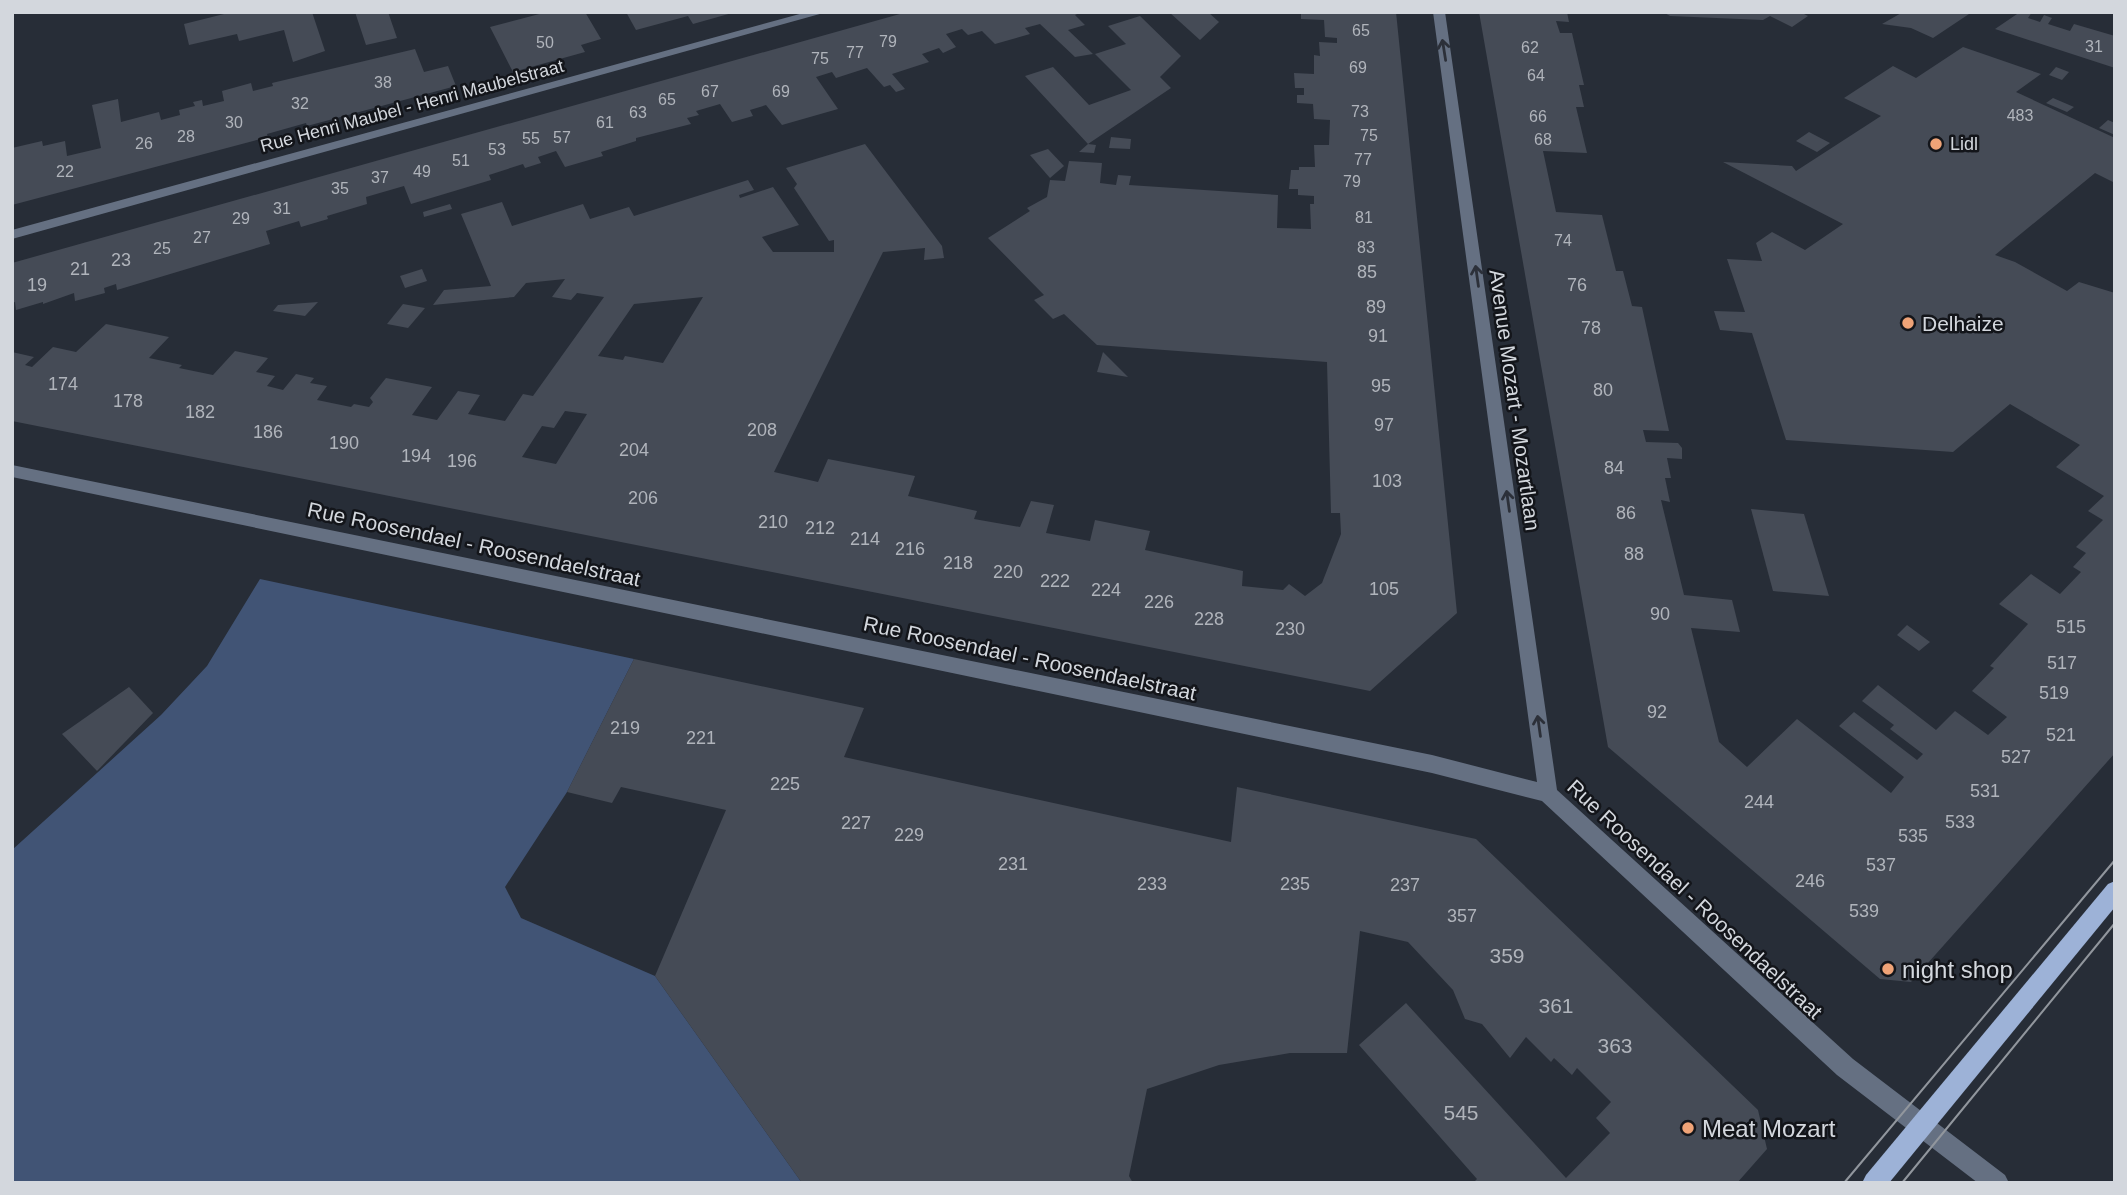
<svg xmlns="http://www.w3.org/2000/svg" width="2127" height="1195" font-family="Arial,sans-serif">
  <style>
    .green { fill: #415475 }
    .building { fill: #454b56; fill-rule: evenodd }
    .lines { fill: none; stroke-linecap: round; stroke-linejoin: round }
    .minor { fill: #657082; fill-rule: evenodd }
    .major { fill: #9db2d7; fill-rule: evenodd }
    .tram { stroke: #91969d; stroke-width: 2 }
    .oneway { stroke: #2c3039 }
    .poi-dot { fill: #efa377; stroke: #13151a; stroke-width: 2.5 }
    .labels { text-anchor: middle; dominant-baseline: central; stroke-width: 5; stroke-linejoin: round; paint-order: stroke }
    .far-number-label { font-size: 16px; fill: #b0b4bb }
    .far-street-label { font-size: 18px; fill: #d3d7dd; stroke: #13151a }
    .far-poi-label { font-size: 18px; fill: #d3d7dd; stroke: #13151a; text-anchor: start }
    .number-label { font-size: 18px; fill: #b0b4bb }
    .poi-label { font-size: 21px; fill: #d3d7dd; stroke: #13151a; text-anchor: start }
    .street-label { font-size: 21px; fill: #d3d7dd; stroke: #13151a }
    .near-number-label { font-size: 21px; fill: #b0b4bb }
    .near-poi-label { font-size: 24px; fill: #d3d7dd; stroke: #13151a; text-anchor: start }
  </style>
  <rect width="100%" height="100%" fill="#272d37"/>
  <path class="green" d="M260,579L634,659L567,792L505,887L521,918L655,976L802,1183H12V850L161,715L207,666Z"/>
  <g class="building">
    <path d="M232,12H312L325,51L293,62L284,30L239,41L237,34L189,45L184,24Z"/>
    <path d="M355,12H388L397,38L366,45Z"/>
    <path d="M547,12H585L601,39L581,45L585,52L513,72L490,27Z"/>
    <path d="M626,12H731L732,13L693,24L688,16L636,30Z"/>
    <path d="M907,12H1081L1075,15L1085,25L1068,30L1093,54L1075,57L1040,24L1025,28L1030,34L995,44L982,31L968,35L962,29L946,34L956,47L943,53L939,48L922,54L929,62L892,74L905,89L896,92L890,85L884,87L867,68L836,78L832,72L816,77L838,109L782,125L766,105L750,110L753,116L732,122L720,104L696,111L699,115L687,118L691,124L636,138V141L601,152L603,156L565,167L556,151L538,157L541,163L525,168L523,164L489,175L491,180L411,204L404,186L366,197L367,204L327,216L328,219L301,227L299,221L266,231L270,244L117,290L116,284L104,288L105,293L75,301L74,293L43,304V302L16,310L15,302L12,303V263Z"/>
    <path d="M1169,12H1208L1219,22L1200,40Z"/>
    <path d="M1301,12H1396L1419,237L1457,613L1370,691L12,421V352L34,357L25,365L32,367L53,347L76,352L106,324L169,337L149,358L182,365L179,368L213,375L235,351L268,358L256,372L275,376L267,386L283,390L296,374L314,378L310,383L327,386L317,400L351,407L354,404L369,407L373,402L370,398L386,378L432,387L412,415L437,420L458,391L480,395L468,414L505,421L523,394L533,396L604,297L577,293L571,300L552,297L565,279L526,283L514,297L433,305L444,290L491,286L461,214L502,202L512,226L583,204L590,219L629,207L634,216L748,180L754,190L739,195L740,198L773,187L799,225L762,237L773,252H834V240L829,241L794,188L797,184L786,168L865,144L942,246L944,258L924,260L925,248L883,252L774,472L818,482L828,459L915,476L908,496L977,511L974,519L1020,527L1031,501L1054,505L1046,533L1090,541L1095,520L1150,531L1145,550L1243,571L1242,586L1283,590L1289,584L1305,596L1322,583L1341,534L1340,513H1331L1327,362L1097,345L1064,314L1053,319L1034,300L1044,295L988,238L1030,211L1027,208L1047,197L1050,180L1065,181L1069,161L1102,163L1100,183L1116,185L1118,175L1131,176L1129,185L1278,195L1277,228L1311,229L1310,204H1314V196L1298,195V189H1289L1291,170H1299V167H1315L1314,145H1329L1330,120L1314,119L1313,104L1297,103V95H1304V88H1295L1294,73L1314,74V55L1320,56L1319,42L1337,43V38L1325,37L1324,20L1301,19ZM703,297L663,363L625,356L623,360L598,356L634,304ZM565,411L587,414L556,464L522,457L542,426L554,428Z"/>
    <path d="M1479,12H1567L1569,22L1556,21L1560,33H1572L1584,85H1579L1584,107H1576L1587,153L1543,151L1556,212L1602,215L1616,271H1623L1632,306L1642,307L1669,431L1643,430L1646,442L1678,443L1682,448V459L1667,458L1671,478H1665L1670,502L1661,500L1684,595L1732,600L1740,632L1691,628L1719,742L1747,767L1797,719L1891,793L1904,777L1839,726L1854,712L1917,760L1923,754L1890,729L1894,725L1862,701L1878,685L1936,730L1955,711L1988,735L2007,717L1972,691L1994,668L1990,666L2028,624L1999,604L2031,574L2060,594L2081,572L2073,567L2086,553L2076,547L2103,520L2088,511L2104,496L2056,467L2080,445L2010,404L1953,452L1786,440L1752,333L1720,330L1714,311L1745,312L1727,259L1762,261L1756,243L1772,232L1805,250L1843,224L1723,162L1792,166L1796,171L1881,116L1844,98L1893,66L1916,78L1963,47L2041,74L2016,92L2115,138V183L2095,173L1995,255L2015,262L2067,291L2079,282L2115,293V753L1911,982L1880,979L1608,747Z"/>
    <path d="M1663,12H1800L1808,16L1792,27L1770,16L1763,20L1670,16Z"/>
    <path d="M1903,12H1972L1933,38L1911,28L1882,24Z"/>
    <path d="M2020,12H2032L2028,18L2040,22L2044,15L2052,18L2048,24L2070,31L2074,24L2115,36V68L1995,29Z"/>
    <path d="M1140,16L1181,56L1160,77L1171,88L1088,144L1096,145L1094,153L1079,152L1088,144L1025,76L1053,67L1089,105L1131,90L1095,54L1126,44L1108,26Z"/>
    <path d="M415,49L424,72L448,66L456,86L307,126L306,123L267,134L268,137L12,205V148L42,141L43,146L65,141L67,156L101,148L92,105L118,99L121,122L159,112L161,120L180,115L179,110L195,106L193,102L202,100L203,106L224,101L222,91L251,83L253,91L273,86L272,83Z"/>
    <path d="M2056,67L2069,72L2062,80L2049,75Z"/>
    <path d="M2053,98L2074,107L2067,112L2046,103Z"/>
    <path d="M2108,120L2115,123V135L2099,128Z"/>
    <path d="M1809,132L1830,143L1817,152L1796,141Z"/>
    <path d="M1111,137L1131,139L1130,149L1109,148Z"/>
    <path d="M1048,149L1064,166L1050,178L1030,155Z"/>
    <path d="M450,204L452,209L424,217L423,212Z"/>
    <path d="M422,269L427,281L405,288L400,276Z"/>
    <path d="M318,302L305,316L273,311L278,305Z"/>
    <path d="M403,304L425,308L408,328L387,324Z"/>
    <path d="M1103,352L1128,377L1097,372Z"/>
    <path d="M1751,509L1804,514L1829,596L1773,591Z"/>
    <path d="M1907,625L1930,642L1919,651L1897,635Z"/>
    <path d="M634,659L864,708L844,757L1231,842L1237,787L1476,839L1758,1110L1767,1149L1737,1183H1473L1477,1179L1359,1045L1406,1003L1566,1178L1610,1133L1596,1118L1611,1102L1577,1068L1572,1075L1554,1058L1551,1062L1526,1037L1510,1058L1482,1024L1465,1019L1453,990L1408,942L1360,931L1347,1053H1290L1219,1065L1147,1089L1129,1176L1133,1183H802L655,976L726,810L621,787L612,803L567,792Z"/>
    <path d="M129,687L153,713L97,771L62,734Z"/>
  </g>
  <g class="lines">
    <g class="minor">
      <path d="M807,12H827L12,239V230Z"/>
      <path d="M1433,12H1445L1557,790L1853,1059L2005,1175L2009,1183H1978L1837,1075L1542,801L1432,773L12,477V465L1432,755L1537,782Z"/>
    </g>
    <path class="major" d="M2115,881V907L1889,1183H1862L1866,1175L2108,884Z"/>
    <g class="tram">
      <path d="M1844,1183L2115,860"/>
      <path d="M1902,1183L2115,923"/>
    </g>
  </g>
  <defs><path id="oneway-shaft" d="M-6 0H5M1.5-3L5.5 0L1.5 3" fill="none" stroke-width="1.6" stroke-linecap="round" stroke-linejoin="round" transform="scale(1.75)"/></defs>
  <g class="oneway">
    <use href="#oneway-shaft" transform="translate(1444 50) rotate(-99)"/>
    <use href="#oneway-shaft" transform="translate(1477 276) rotate(-98)"/>
    <use href="#oneway-shaft" transform="translate(1508 501) rotate(-98)"/>
    <use href="#oneway-shaft" transform="translate(1539 726) rotate(-98)"/>
  </g>
  <g class="poi-dot">
    <circle cx="1936" cy="144" r="7"/>
    <circle cx="1908" cy="323" r="7"/>
    <circle cx="1888" cy="969" r="7"/>
    <circle cx="1688" cy="1128" r="7"/>
  </g>
  <g class="labels">
    <g class="far-number-label">
      <text x="1361" y="30">65</text>
      <text x="888" y="41">79</text>
      <text x="545" y="42">50</text>
      <text x="2094" y="46">31</text>
      <text x="1530" y="47">62</text>
      <text x="855" y="52">77</text>
      <text x="820" y="58">75</text>
      <text x="1358" y="67">69</text>
      <text x="1536" y="75">64</text>
      <text x="383" y="82">38</text>
      <text x="710" y="91">67</text>
      <text x="781" y="91">69</text>
      <text x="667" y="99">65</text>
      <text x="300" y="103">32</text>
      <text x="1360" y="111">73</text>
      <text x="638" y="112">63</text>
      <text x="2020" y="115">483</text>
      <text x="1538" y="116">66</text>
      <text x="234" y="122">30</text>
      <text x="605" y="122">61</text>
      <text x="1369" y="135">75</text>
      <text x="186" y="136">28</text>
      <text x="562" y="137">57</text>
      <text x="531" y="138">55</text>
      <text x="1543" y="139">68</text>
      <text x="144" y="143">26</text>
      <text x="497" y="149">53</text>
      <text x="1363" y="159">77</text>
      <text x="461" y="160">51</text>
      <text x="65" y="171">22</text>
      <text x="422" y="171">49</text>
      <text x="380" y="177">37</text>
      <text x="1352" y="181">79</text>
      <text x="340" y="188">35</text>
      <text x="282" y="208">31</text>
      <text x="1364" y="217">81</text>
      <text x="241" y="218">29</text>
      <text x="202" y="237">27</text>
      <text x="1563" y="240">74</text>
      <text x="1366" y="247">83</text>
      <text x="162" y="248">25</text>
    </g>
    <g class="far-street-label">
      <text transform="translate(412 106) rotate(-15)">Rue Henri Maubel - Henri Maubelstraat</text>
    </g>
    <g class="far-poi-label">
      <text x="1950" y="144">Lidl</text>
    </g>
    <g class="number-label">
      <text x="121" y="260">23</text>
      <text x="80" y="269">21</text>
      <text x="1367" y="272">85</text>
      <text x="37" y="285">19</text>
      <text x="1577" y="285">76</text>
      <text x="1376" y="307">89</text>
      <text x="1591" y="328">78</text>
      <text x="1378" y="336">91</text>
      <text x="63" y="384">174</text>
      <text x="1381" y="386">95</text>
      <text x="1603" y="390">80</text>
      <text x="128" y="401">178</text>
      <text x="200" y="412">182</text>
      <text x="1384" y="425">97</text>
      <text x="762" y="430">208</text>
      <text x="268" y="432">186</text>
      <text x="344" y="443">190</text>
      <text x="634" y="450">204</text>
      <text x="416" y="456">194</text>
      <text x="462" y="461">196</text>
      <text x="1614" y="468">84</text>
      <text x="1387" y="481">103</text>
      <text x="643" y="498">206</text>
      <text x="1626" y="513">86</text>
      <text x="773" y="522">210</text>
      <text x="820" y="528">212</text>
      <text x="865" y="539">214</text>
      <text x="910" y="549">216</text>
      <text x="1634" y="554">88</text>
      <text x="958" y="563">218</text>
      <text x="1008" y="572">220</text>
      <text x="1055" y="581">222</text>
      <text x="1384" y="589">105</text>
      <text x="1106" y="590">224</text>
      <text x="1159" y="602">226</text>
      <text x="1660" y="614">90</text>
      <text x="1209" y="619">228</text>
      <text x="2071" y="627">515</text>
      <text x="1290" y="629">230</text>
      <text x="2062" y="663">517</text>
      <text x="2054" y="693">519</text>
      <text x="1657" y="712">92</text>
      <text x="625" y="728">219</text>
      <text x="2061" y="735">521</text>
      <text x="701" y="738">221</text>
      <text x="2016" y="757">527</text>
      <text x="785" y="784">225</text>
      <text x="1985" y="791">531</text>
      <text x="1759" y="802">244</text>
      <text x="1960" y="822">533</text>
      <text x="856" y="823">227</text>
      <text x="909" y="835">229</text>
      <text x="1913" y="836">535</text>
      <text x="1013" y="864">231</text>
      <text x="1881" y="865">537</text>
      <text x="1810" y="881">246</text>
      <text x="1152" y="884">233</text>
      <text x="1295" y="884">235</text>
      <text x="1405" y="885">237</text>
      <text x="1864" y="911">539</text>
      <text x="1462" y="916">357</text>
    </g>
    <g class="poi-label">
      <text x="1922" y="323">Delhaize</text>
    </g>
    <g class="street-label">
      <text transform="translate(1515 400) rotate(82)">Avenue Mozart - Mozartlaan</text>
      <text transform="translate(474 544) rotate(12)">Rue Roosendael - Roosendaelstraat</text>
      <text transform="translate(1030 658) rotate(12)">Rue Roosendael - Roosendaelstraat</text>
      <text transform="translate(1695 899) rotate(43)">Rue Roosendael - Roosendaelstraat</text>
    </g>
    <g class="near-number-label">
      <text x="1507" y="955">359</text>
      <text x="1556" y="1005">361</text>
      <text x="1615" y="1045">363</text>
      <text x="1461" y="1112">545</text>
    </g>
    <g class="near-poi-label">
      <text x="1902" y="969">night shop</text>
      <text x="1702" y="1128">Meat Mozart</text>
    </g>
  </g>
  <rect width="2127" height="1195" fill="none" stroke="#d3d7dd" stroke-width="28"/>
</svg>
